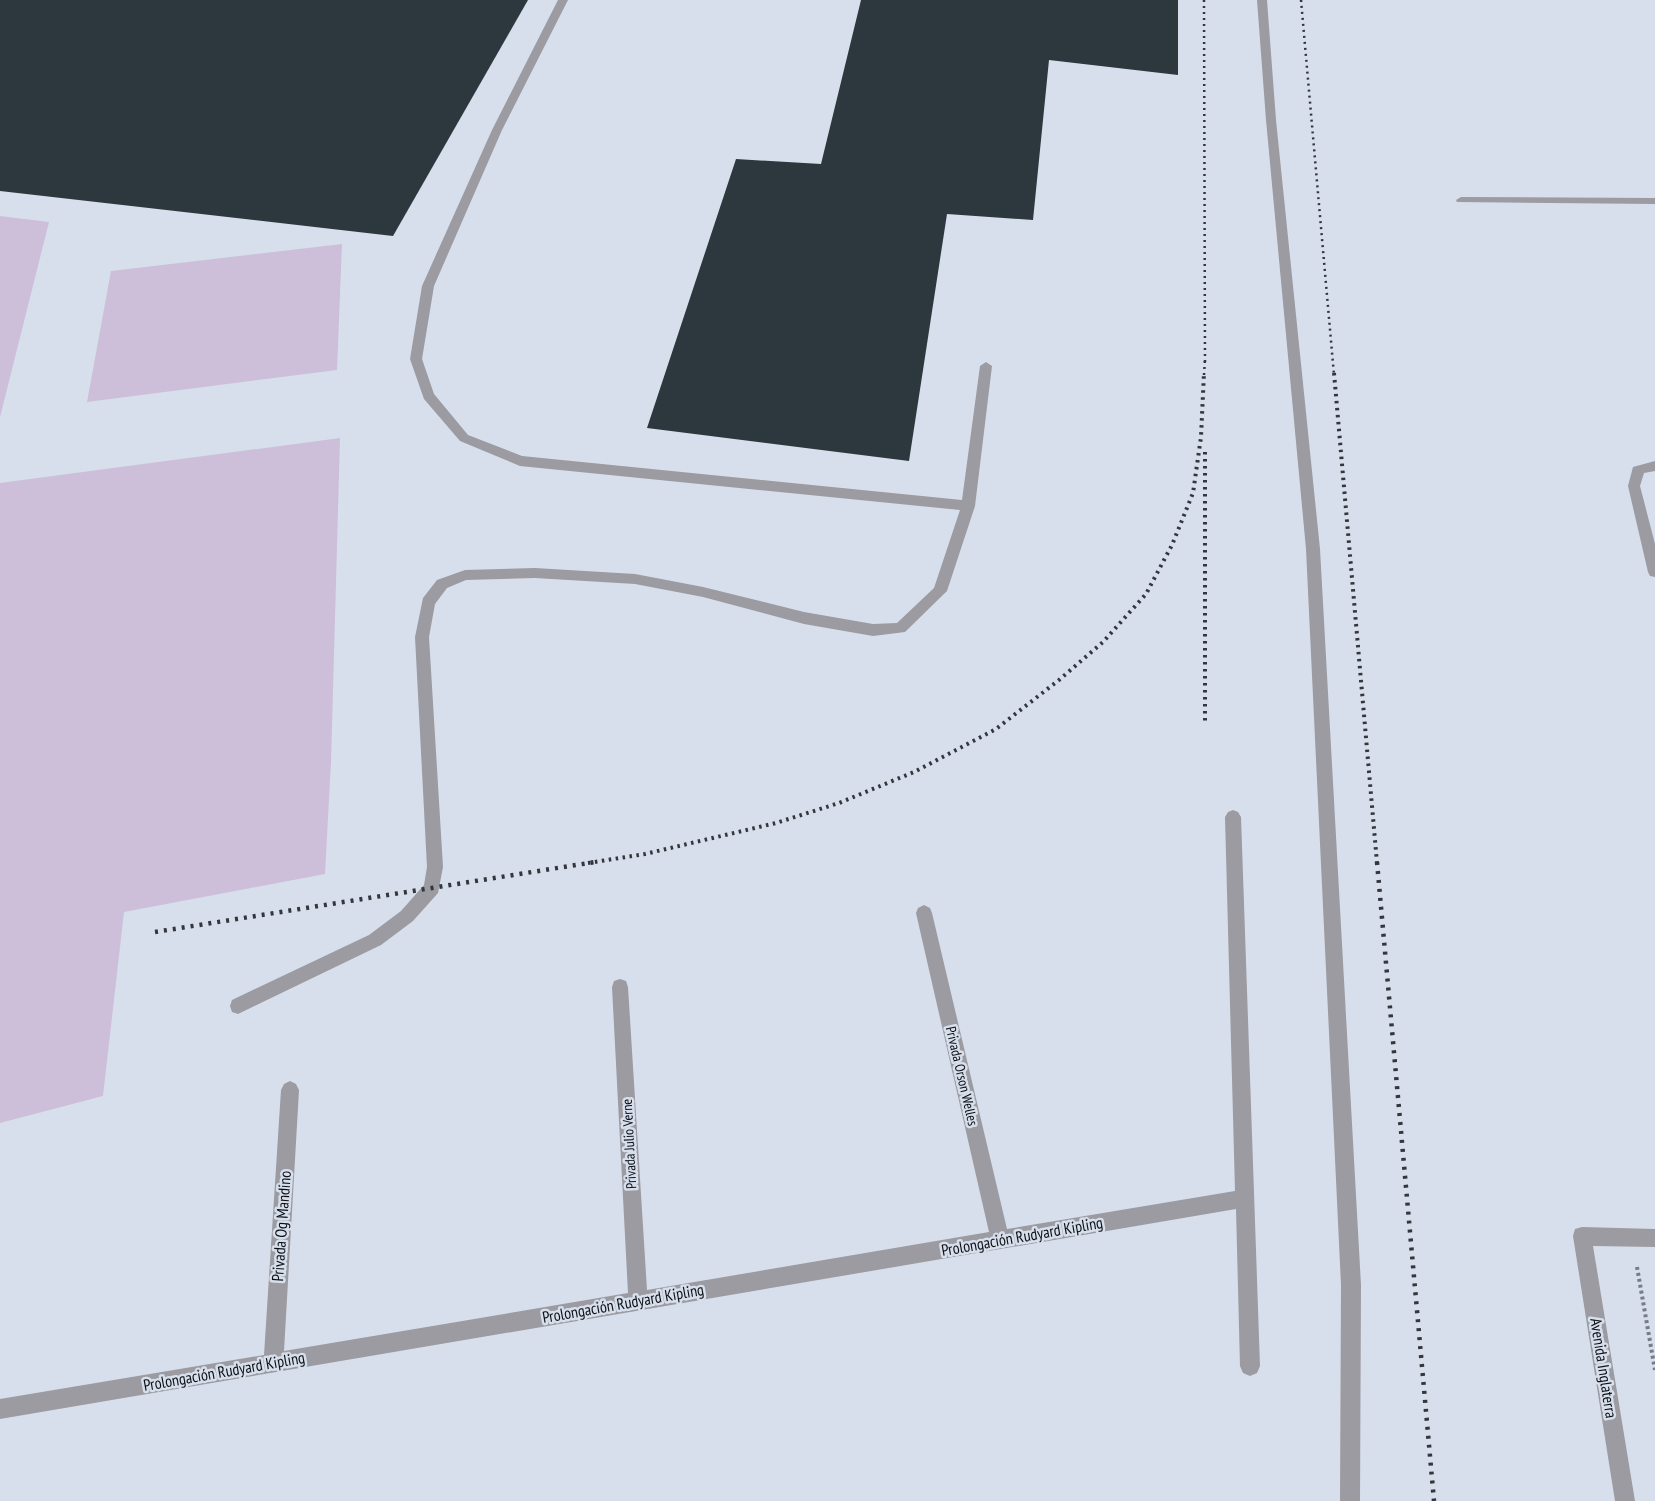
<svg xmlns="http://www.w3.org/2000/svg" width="1655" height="1501" font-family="'PT Sans Narrow',sans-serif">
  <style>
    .green { fill: #cdbfd9 }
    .building { fill: #2c373e }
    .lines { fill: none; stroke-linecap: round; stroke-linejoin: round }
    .path { stroke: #777d86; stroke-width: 4; stroke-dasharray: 3 3; stroke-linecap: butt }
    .service { fill: #9b9ba1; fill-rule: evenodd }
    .minor { fill: #9b9ba1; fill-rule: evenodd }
    .rail-far2 { stroke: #33363c; stroke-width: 2.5; stroke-dasharray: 2 4; stroke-linecap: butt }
    .rail-far1 { stroke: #33363c; stroke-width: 4; stroke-dasharray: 2.5 4.5; stroke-linecap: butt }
    .rail { stroke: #33363c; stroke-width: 4.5; stroke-dasharray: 3 6; stroke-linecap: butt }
    .labels { text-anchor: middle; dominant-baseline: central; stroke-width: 5; stroke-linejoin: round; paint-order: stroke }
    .street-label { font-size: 14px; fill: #0c0f13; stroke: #d7dfec }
    .near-street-label { font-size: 16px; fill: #0c0f13; stroke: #d7dfec }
  </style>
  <rect width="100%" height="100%" fill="#d7dfec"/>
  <g class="green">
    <path d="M0,216L49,222L0,417Z"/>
    <path d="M342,244L337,370L87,402L111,271Z"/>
    <path d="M340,438L331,762L325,874L124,912L103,1096L0,1123V483Z"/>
  </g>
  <g class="building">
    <path d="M0,0H528L393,236L0,191Z"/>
    <path d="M861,0H1178V75L1049,60L1033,220L947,214L909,461L647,428L736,159L821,164Z"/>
  </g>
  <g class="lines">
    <path class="path" d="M1637,1267L1655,1370"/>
    <g class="service">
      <path d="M558,0H568L502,130L434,286L422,359L434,394L468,435L522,456L962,500L980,366L986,362L992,366L975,506L947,591L905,632L873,636L804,624L703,597L635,584L535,578L466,580L447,588L435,604L429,637L443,867L438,893L413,921L381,945L238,1014L232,1012L230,1006L232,1000L369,935L401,911L424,885L427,867L415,637L423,598L437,580L465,570L535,568L635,574L703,587L804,612L873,624L897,623L934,588L960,510L520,466L460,441L424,399L410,359L422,286L492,130Z"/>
      <path d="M1257,0H1267L1276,120L1320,549L1361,1285L1360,1501H1340L1341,1285L1306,549L1266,120Z"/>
      <path d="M1461,197L1655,198V204L1457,202L1456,200Z"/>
    </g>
    <g class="minor">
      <path d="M1655,461V471L1644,473L1640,486L1655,544V577L1650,576L1648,572L1628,486L1633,467Z"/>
      <path d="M1233,810L1238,812L1241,817L1260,1366L1257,1373L1250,1376L1243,1373L1240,1366L1236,1209L0,1419V1399L264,1355L281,1090L284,1084L290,1081L296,1084L299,1090L284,1351L628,1293L612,987L614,981L620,979L626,981L628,987L647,1290L989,1232L916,913L918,908L924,905L930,908L932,913L1007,1229L1235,1191L1225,817L1228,812Z"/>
      <path d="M1582,1227L1655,1229V1247L1593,1246L1635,1501H1615L1573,1236L1575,1229Z"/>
    </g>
    <g class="rail-far2">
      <path d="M1204,0L1205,365"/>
      <path d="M1301,0L1334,375"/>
      <path d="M1204,375L1205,359"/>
    </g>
    <g class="rail-far1">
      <path d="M1334,373L1377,863"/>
      <path d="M1205,452V721"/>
      <path d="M588,863L645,854L776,823L839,803L914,772L996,729L1059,680L1103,642L1146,594L1172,545L1193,493L1201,437L1204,373"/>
    </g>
    <g class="rail">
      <path d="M1377,862L1434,1501"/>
      <path d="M155,932L595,862"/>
    </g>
  </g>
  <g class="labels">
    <g class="street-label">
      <text transform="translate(962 1076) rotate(77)">Privada Orson Welles</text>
      <text transform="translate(629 1144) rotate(-93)">Privada Julio Verne</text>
    </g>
    <g class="near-street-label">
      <text transform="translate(281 1226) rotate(-86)">Privada Og Mandino</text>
      <text transform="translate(1022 1236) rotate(-10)">Prolongación Rudyard Kipling</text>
      <text transform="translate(623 1303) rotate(-10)">Prolongación Rudyard Kipling</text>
      <text transform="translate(1604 1368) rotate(81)">Avenida Inglaterra</text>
      <text transform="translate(224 1371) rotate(-10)">Prolongación Rudyard Kipling</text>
    </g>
  </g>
</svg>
